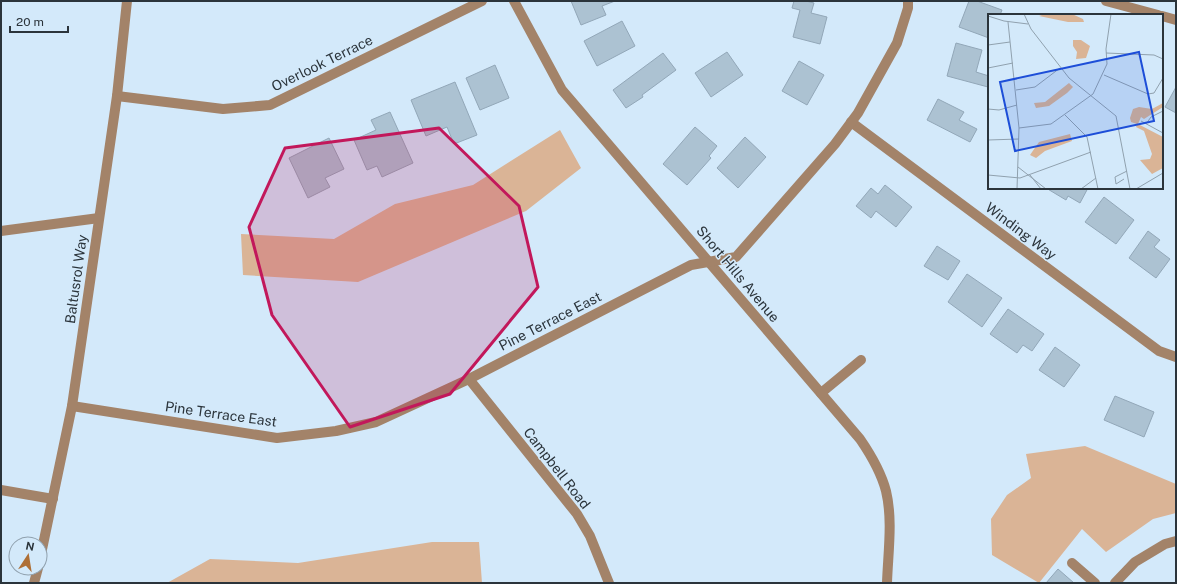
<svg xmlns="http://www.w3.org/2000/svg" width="1177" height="584" font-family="'Public Sans',sans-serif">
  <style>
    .green { fill: #dab496 }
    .building { fill: #acc2d2; stroke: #92a7b8 }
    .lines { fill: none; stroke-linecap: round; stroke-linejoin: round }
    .minor { stroke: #a38369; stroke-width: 10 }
    .marked { fill: #c2185b; fill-opacity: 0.2; stroke: #c2185b; stroke-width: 3; stroke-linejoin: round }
    .labels { text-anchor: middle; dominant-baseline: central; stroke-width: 3; stroke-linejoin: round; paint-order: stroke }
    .street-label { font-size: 14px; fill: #2b343b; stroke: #d3e9fa }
    .inset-road { fill: none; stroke: #90a1ae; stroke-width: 1 }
    .view { fill: #1d4ed8; fill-opacity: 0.15; stroke: #1d4ed8; stroke-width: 2 }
    .inset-edge { fill: none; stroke: #2b343b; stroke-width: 2 }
  </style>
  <rect width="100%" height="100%" fill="#d3e9fa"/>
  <g class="green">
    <path d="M560,130L581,168L526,211L358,282L243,275L241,234L334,239L395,204L473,185Z"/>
    <path d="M1085,446L1176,484V513L1153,519L1106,552L1082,529L1039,583L992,555L991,519L1007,495L1031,478L1026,454Z"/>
    <path d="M432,542H479L482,583H167L210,559L298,563Z"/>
  </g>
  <g class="building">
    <path d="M571,1H615L602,6L606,15L581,25Z"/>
    <path d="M794,1H806L814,3L811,13L827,17L820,44L793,37L800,10L792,8Z"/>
    <path d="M969,1H977L1002,10L1000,15H989V38L959,27Z"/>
    <path d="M622,21L635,46L597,66L584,41Z"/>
    <path d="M956,43L982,50L976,72L989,76L988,87L947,76Z"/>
    <path d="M727,52L743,75L711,97L695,73Z"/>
    <path d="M663,53L676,70L642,95L643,97L626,108L613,90Z"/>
    <path d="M799,61L824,75L807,105L782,91Z"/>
    <path d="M495,65L509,98L480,110L466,78Z"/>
    <path d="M455,82L477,135L454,144L447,127L426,136L411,100Z"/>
    <path d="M1176,87V113L1165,107Z"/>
    <path d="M938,99L964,112L959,120L977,129L970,142L927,120Z"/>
    <path d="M390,112L413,163L382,177L377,166L367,170L354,140L376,130L371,120Z"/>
    <path d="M695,127L717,146L709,156L711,158L687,185L663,164Z"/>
    <path d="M745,137L766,157L738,188L717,168Z"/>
    <path d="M329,138L344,169L325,178L330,187L308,198L289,158Z"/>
    <path d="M885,185L912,207L896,227L876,211L871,218L856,206L871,188L878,194Z"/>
    <path d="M1046,188H1088L1080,203L1068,196L1066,200Z"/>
    <path d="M1104,197L1134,220L1116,244L1085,222Z"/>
    <path d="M1148,231L1160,240L1154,247L1170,259L1156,278L1129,258Z"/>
    <path d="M937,246L960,261L948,280L924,266Z"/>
    <path d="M967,274L1002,298L982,327L948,302Z"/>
    <path d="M1008,309L1044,334L1032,351L1023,345L1017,353L990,334Z"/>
    <path d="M1055,347L1080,365L1064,387L1039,370Z"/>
    <path d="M1115,396L1154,412L1144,437L1104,420Z"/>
    <path d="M1058,569L1074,583H1046Z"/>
  </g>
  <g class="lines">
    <g class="minor">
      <path d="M514,1L562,90L860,439C871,455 881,472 886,491C893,520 888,553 887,583"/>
      <path d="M1106,1L1158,15"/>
      <path d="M1162,16L1176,20"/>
      <path d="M117,96L223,109L270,105L482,1"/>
      <path d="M851,122L1159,351L1176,357"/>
      <path d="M1,231L99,218"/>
      <path d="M469,379L577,514L590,536L609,583"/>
      <path d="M821,393L861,360"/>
      <path d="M72,406L277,438L336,431L376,422L469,379L691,265L736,257L835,144L858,113L897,43L908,8V1"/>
      <path d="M1,490L53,499"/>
      <path d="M40,559L72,406L117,96L127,1"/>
      <path d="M1072,563L1095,583"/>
      <path d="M34,583L38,568"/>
      <path d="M1115,583L1135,562L1165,544L1176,541"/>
    </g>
  </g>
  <path class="marked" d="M439,128L519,206L538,287L450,394L350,427L272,315L249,227L285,148Z"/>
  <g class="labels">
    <g class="street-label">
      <text transform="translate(322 63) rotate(-26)">Overlook Terrace</text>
      <text transform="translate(1021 231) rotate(37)">Winding Way</text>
      <text transform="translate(738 274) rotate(50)">Short Hills Avenue</text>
      <text transform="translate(76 279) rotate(-82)">Baltusrol Way</text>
      <text transform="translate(550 321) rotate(-27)">Pine Terrace East</text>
      <text transform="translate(221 414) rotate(8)">Pine Terrace East</text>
      <text transform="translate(557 468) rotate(52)">Campbell Road</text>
    </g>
  </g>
  <g transform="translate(988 14)">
    <rect width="175" height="175" fill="#d3e9fa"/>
    <path d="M57,0H84L95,5L96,8H80L51,2ZM85,26H93L102,32L98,44L88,45L89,38L85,32ZM81,69L85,73L79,79L61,92L48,94L46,89L57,88ZM175,89V93L156,105L153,103L150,110L175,123V154L164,160L152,146L162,145L164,140L156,117L148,113L149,110L143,108L142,104L145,95L151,93L164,95ZM82,120L84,127L57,137L48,144L42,141L51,128Z" fill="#dab496"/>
    <path class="inset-road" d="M36,0L43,15L81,64L128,102L142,175M0,2L16,7L40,10M20,8L31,114L29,175M0,31L22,28M118,39L166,41L175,45M0,54L25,49M116,61L160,80L166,79L175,64M28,76L47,73L72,54M0,95L11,96L29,91M77,101L99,123L110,175M153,107L175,119M158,110L163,103L175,97M31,114L63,110L105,80L119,50L118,35L123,0M0,126L31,125M30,153L58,175M0,161L32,164L103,138M42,161L53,175M136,165L128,170L127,163L139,157M93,175L108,164M148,175L175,159"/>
    <path class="view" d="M151,38L166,107L27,137L12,68Z"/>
    <rect width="175" height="175" class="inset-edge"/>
  </g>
  <rect width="1177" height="584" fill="none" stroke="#2b343b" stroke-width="4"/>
  <g transform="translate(28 556) rotate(12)"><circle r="19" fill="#d3e9fa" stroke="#90a1ae"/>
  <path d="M0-3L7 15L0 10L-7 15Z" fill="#ae6f36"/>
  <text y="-6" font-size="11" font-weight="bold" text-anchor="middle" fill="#2b343b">N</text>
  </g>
  <path d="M10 26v6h58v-6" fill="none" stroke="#2b343b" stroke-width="2"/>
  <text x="16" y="26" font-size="12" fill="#2b343b" stroke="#d3e9fa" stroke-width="3" paint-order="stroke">20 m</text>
</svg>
